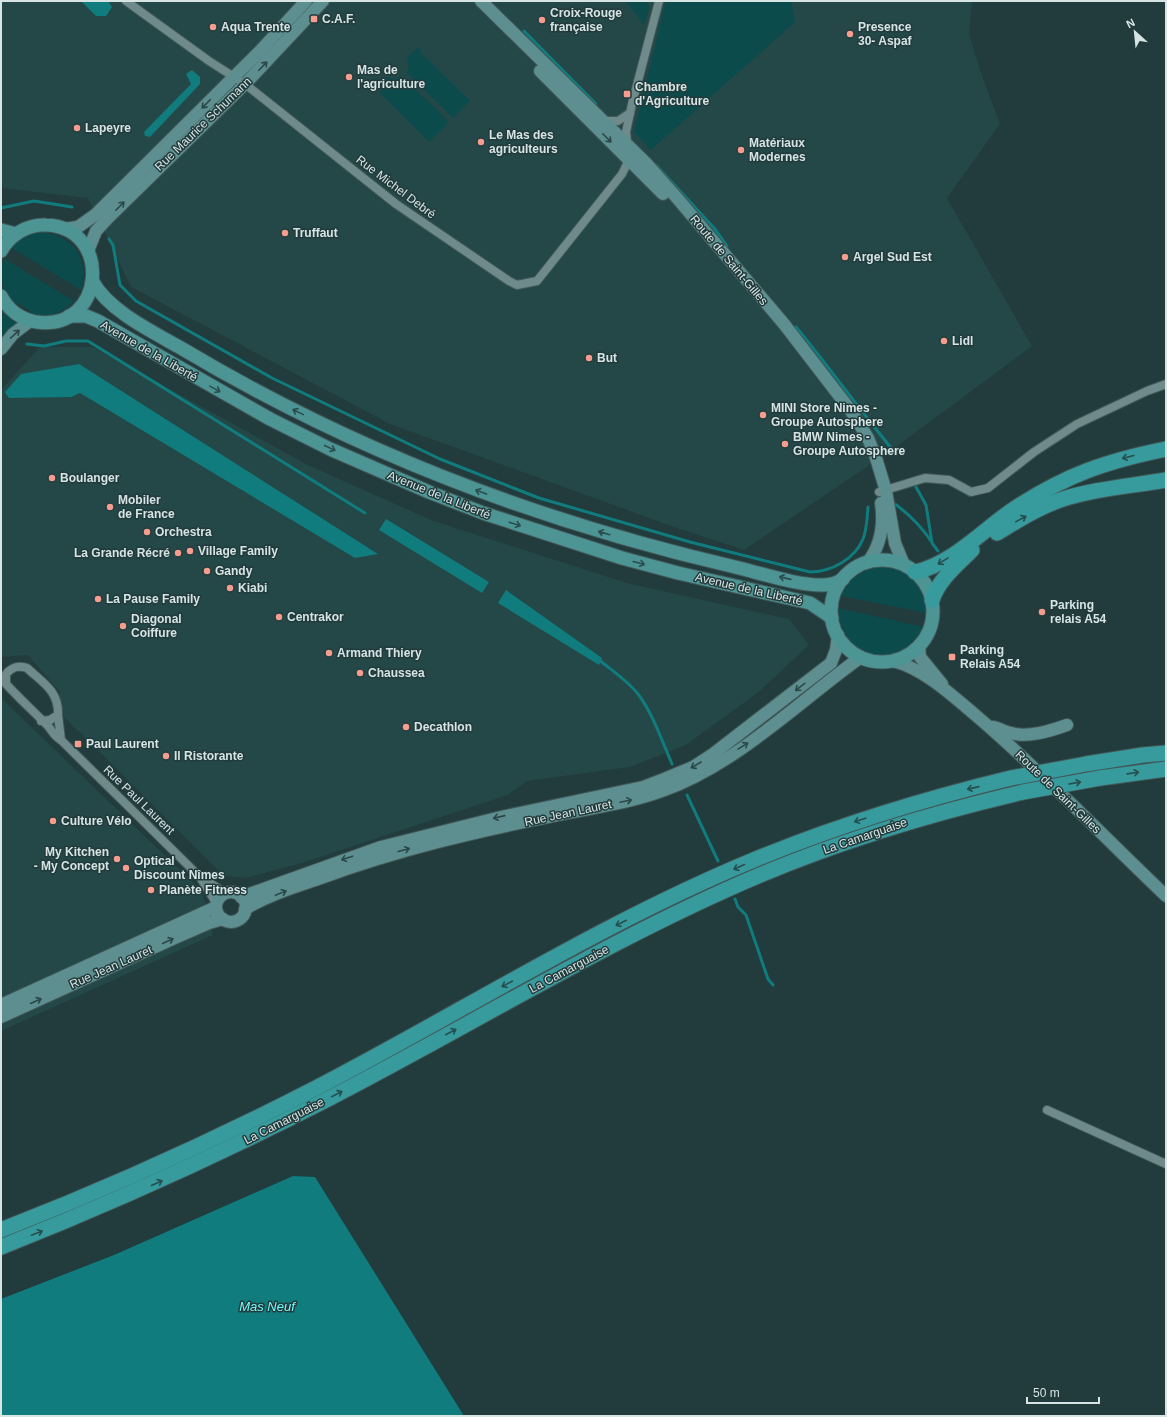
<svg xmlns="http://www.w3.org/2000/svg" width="1167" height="1417" font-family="Helvetica,sans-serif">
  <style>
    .built { fill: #244747 }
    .green { fill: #0c4b4c }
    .water { fill: #117c7d }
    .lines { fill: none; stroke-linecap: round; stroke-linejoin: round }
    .stream { stroke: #117c7d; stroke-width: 3 }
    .street-casing { stroke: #425859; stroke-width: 10 }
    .secondary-casing { stroke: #425859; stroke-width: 14 }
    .primary-casing { stroke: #425859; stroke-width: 15 }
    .highway-casing { stroke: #425859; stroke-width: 17 }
    .street { stroke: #6f8a8a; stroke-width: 8 }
    .secondary { stroke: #5e8f90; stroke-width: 12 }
    .primary { stroke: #4d9495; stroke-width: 13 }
    .highway { stroke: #379b9d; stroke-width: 15 }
    .highway-bridge-casing { stroke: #425859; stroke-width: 17; stroke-linecap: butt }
    .highway-bridge { stroke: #379b9d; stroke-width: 15 }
    .oneway { stroke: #2b4849 }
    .oneway2 { stroke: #2b4d4e }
    .oneway3 { stroke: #264e4f }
    .poi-dot { fill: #f59d8e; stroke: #223b3c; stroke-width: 1.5 }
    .labels { text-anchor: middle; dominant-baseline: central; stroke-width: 3; stroke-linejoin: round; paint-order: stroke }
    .poi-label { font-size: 12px; font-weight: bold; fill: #d6e4e4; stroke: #223b3c; text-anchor: start }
    .street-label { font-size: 12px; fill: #d6e4e4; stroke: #223b3c }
    .water-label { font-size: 13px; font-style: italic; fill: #73f8fa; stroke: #223b3c }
  </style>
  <rect width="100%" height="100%" fill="#223b3c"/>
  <g class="built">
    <path d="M1,1H972L969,34L982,76L1000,124L947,198L1032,346L896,447L744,550L671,526L390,424L131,287L88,198L1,188Z"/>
    <path d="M40,347H93L308,465L431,520L627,583L789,619L809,645L760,691L686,745L630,767L527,781L508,795L302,863L246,878L224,876L62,715L59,691L28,655L3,657L1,655V390Z"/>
    <path d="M1,698L202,891L213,935L1,1031Z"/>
  </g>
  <g class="green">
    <path d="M625,1H647L649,8L644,25Z"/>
    <path d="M666,1H791L795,22L651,150L634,132Z"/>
    <path d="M418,47L421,50L420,52L470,101L453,118L407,73L409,66L407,58Z"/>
    <path d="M388,77L394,79L403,77L449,122L429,142L380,93L383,87L382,83Z"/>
    <path d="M37,232C71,233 91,257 81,290L10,247C18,238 26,235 37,232Z"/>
    <path d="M3,258L74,301C63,314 46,319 29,314L31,311L15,302L12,305C1,290 0,276 3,258Z"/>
    <path d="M1,310L12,320L19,324L1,339Z"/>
    <path d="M877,567C908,568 922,582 927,613L841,596C851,578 857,573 877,567Z"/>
    <path d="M838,608L924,627C897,673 842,661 838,608Z"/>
  </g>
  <g class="water">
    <path d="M81,1H108L112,7L106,16H96Z"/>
    <path d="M192,70L200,77V84L150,137L145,136L144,132L191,84L186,74Z"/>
    <path d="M79,364L378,554L355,558L80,393L71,397L9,398L5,392L21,374Z"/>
    <path d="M386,519L489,582L482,593L379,530Z"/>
    <path d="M506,590L602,658L599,665L498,603Z"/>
    <path d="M293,1176L315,1177L464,1416H1V1299L114,1255Z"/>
  </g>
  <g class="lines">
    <g class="stream">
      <path d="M524,31L596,104"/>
      <path d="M656,165L714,228L727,246"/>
      <path d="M1,208L34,201L72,207"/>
      <path d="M109,239L113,245L120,285L136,301L272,378L440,459L539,498L690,542L810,572C831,572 855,559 863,539C867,529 867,518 868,507"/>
      <path d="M796,327C829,367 859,409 892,449"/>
      <path d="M27,344L44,346L66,341H88L365,513"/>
      <path d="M916,487L926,505L932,543L938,551"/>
      <path d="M895,504C910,515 921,526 931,541"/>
      <path d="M598,659C611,670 627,680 638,694C653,714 662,741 672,764"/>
      <path d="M687,795L718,861"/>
      <path d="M735,899L738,907L746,915L768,979L773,985"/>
    </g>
    <defs>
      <g id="street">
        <path d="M126,1L209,61L245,84L396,204L509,281L517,285L537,281L622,174L629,160L626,132L632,104L659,1"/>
        <path d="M602,121H618L630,113"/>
        <path d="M879,492L925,478L949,480L971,492L988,488L1034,452L1077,424L1147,391L1166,384"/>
        <path d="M58,715L61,740"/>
        <path d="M41,721L50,720L58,715C59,691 43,683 27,668C18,665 12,667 6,674V684C20,699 34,712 48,726C53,732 54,736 61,740L200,877L217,904"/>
        <path d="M203,879L226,893"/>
        <path d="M1047,1110L1166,1164"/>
      </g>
      <g id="secondary">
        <path d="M481,1L646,163L677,198L784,324L851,411L868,438L876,458L886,491L895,543L904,565"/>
        <path d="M540,71L663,194"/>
        <path d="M64,229L78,227L95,215L260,51L306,1"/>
        <path d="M88,251L96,231L108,218L245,84L323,1"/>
        <path d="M1,349L13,334L30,321"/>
        <path d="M868,562C881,545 884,524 881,503"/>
        <path d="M919,646L920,657L942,684"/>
        <path d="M893,661C925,669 955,698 980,719C1045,775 1104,837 1166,896"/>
        <path d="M993,727C999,728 1004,732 1011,733C1028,738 1050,731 1067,725"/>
        <circle cx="231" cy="907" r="15"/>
        <path d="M241,897L381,847L501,817L643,787L664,779L693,767L713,754L831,663L836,650L838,635"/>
        <path d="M245,909C268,895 295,887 321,878C397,850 474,832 553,816C589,808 627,804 662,791C736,765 798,702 861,657"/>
        <path d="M1,1005L216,907"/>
        <path d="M1,1017L177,937L209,923L223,919"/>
      </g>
      <g id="primary">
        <path d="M1,230L16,234"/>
        <path d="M1,251C10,235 27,224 46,225C113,227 106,332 36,322C21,319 8,310 1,296"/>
        <path d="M93,282C109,311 153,332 181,348C353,451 540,522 735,567C761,573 798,586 824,585C831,585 837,583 843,579"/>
        <path d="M69,316H86L98,321L270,419L330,449L429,492L483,513L622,558L678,573L810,603L832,618"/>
        <circle cx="882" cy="611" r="51"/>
      </g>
      <g id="highway">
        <path d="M997,533C1017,521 1037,508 1060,500C1093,489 1131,486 1166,480"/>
        <path d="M915,572C951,565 984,529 1014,509C1066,475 1106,461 1166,449"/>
        <path d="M932,600C939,579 957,565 972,550"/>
        <path d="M1086,764L1143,755L1166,753"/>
        <path d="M1100,778L1166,769"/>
        <path d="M1,1230C109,1188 213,1141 316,1088C462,1012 603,922 756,859C839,825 924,799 1011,778"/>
        <path d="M1,1247C112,1203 218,1155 324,1101C470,1026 609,939 760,875C845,839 933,813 1023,792"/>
      </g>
    </defs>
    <use href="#street" class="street-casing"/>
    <use href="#secondary" class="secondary-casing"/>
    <use href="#primary" class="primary-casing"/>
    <use href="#highway" class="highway-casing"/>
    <use href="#street" class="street"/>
    <use href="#secondary" class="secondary"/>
    <use href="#primary" class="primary"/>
    <use href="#highway" class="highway"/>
    <defs>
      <g id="highway-bridge">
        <path d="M1011,778L1086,764"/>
        <path d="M1023,792L1100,778"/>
      </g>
    </defs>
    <use href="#highway-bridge" class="highway-bridge-casing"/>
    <use href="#highway-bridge" class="highway-bridge"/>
  </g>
  <defs><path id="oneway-shaft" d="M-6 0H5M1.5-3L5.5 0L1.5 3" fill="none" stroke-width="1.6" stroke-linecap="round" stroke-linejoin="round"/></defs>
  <g class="oneway">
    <use href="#oneway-shaft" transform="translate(263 66) rotate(-46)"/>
    <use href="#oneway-shaft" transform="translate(206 104) rotate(134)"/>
    <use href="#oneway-shaft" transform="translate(607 138) rotate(45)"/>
    <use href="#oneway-shaft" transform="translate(120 206) rotate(-45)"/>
    <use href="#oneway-shaft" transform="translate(15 334) rotate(-43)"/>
    <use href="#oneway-shaft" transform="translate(800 687) rotate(142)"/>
    <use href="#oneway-shaft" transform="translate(743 746) rotate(-32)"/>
    <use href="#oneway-shaft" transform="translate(696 765) rotate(150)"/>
    <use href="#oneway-shaft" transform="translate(626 801) rotate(-12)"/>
    <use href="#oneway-shaft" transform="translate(499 817) rotate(167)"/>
    <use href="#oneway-shaft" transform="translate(404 850) rotate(-15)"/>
    <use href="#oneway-shaft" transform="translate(347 858) rotate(162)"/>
    <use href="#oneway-shaft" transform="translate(281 893) rotate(-22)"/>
    <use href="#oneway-shaft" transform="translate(168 941) rotate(-24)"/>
    <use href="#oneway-shaft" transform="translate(36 1001) rotate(-24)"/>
  </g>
  <g class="oneway2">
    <use href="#oneway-shaft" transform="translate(215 389) rotate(29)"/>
    <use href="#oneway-shaft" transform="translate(298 412) rotate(-154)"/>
    <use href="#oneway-shaft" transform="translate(330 448) rotate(25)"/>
    <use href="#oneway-shaft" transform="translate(481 492) rotate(-160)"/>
    <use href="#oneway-shaft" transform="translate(515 524) rotate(18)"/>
    <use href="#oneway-shaft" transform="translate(604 533) rotate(-164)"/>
    <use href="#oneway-shaft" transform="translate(639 563) rotate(15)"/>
    <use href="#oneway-shaft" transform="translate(785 578) rotate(-167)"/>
  </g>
  <g class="oneway3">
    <use href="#oneway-shaft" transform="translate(1128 457) rotate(166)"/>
    <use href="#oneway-shaft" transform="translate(1021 519) rotate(-29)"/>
    <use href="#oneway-shaft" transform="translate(943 561) rotate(149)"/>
    <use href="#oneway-shaft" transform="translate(1133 773) rotate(-8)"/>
    <use href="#oneway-shaft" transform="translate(1075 783) rotate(-10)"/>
    <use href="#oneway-shaft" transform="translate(973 788) rotate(167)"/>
    <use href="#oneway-shaft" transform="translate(860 820) rotate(162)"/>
    <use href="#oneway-shaft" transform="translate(739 867) rotate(156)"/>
    <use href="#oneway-shaft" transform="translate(621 923) rotate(153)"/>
    <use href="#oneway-shaft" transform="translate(507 984) rotate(152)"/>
    <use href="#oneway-shaft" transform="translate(451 1032) rotate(-28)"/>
    <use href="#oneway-shaft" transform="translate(337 1094) rotate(-28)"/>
    <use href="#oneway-shaft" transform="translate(157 1183) rotate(-24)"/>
    <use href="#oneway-shaft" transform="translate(37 1233) rotate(-21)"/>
  </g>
  <g class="poi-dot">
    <rect x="310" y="15" width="8" height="8" rx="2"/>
    <circle cx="542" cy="20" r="4"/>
    <circle cx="213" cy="27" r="4"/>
    <circle cx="850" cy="34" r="4"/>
    <circle cx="349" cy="77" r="4"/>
    <rect x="623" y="90" width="8" height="8" rx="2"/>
    <circle cx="77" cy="128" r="4"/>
    <circle cx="481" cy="142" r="4"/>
    <circle cx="741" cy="150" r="4"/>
    <circle cx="285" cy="233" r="4"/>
    <circle cx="845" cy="257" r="4"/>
    <circle cx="944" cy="341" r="4"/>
    <circle cx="589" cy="358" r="4"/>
    <circle cx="763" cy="415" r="4"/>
    <circle cx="785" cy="444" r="4"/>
    <circle cx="52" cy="478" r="4"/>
    <circle cx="110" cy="507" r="4"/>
    <circle cx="147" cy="532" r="4"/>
    <circle cx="190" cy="551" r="4"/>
    <circle cx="178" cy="553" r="4"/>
    <circle cx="207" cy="571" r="4"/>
    <circle cx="230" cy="588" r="4"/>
    <circle cx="98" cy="599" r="4"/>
    <circle cx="1042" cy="612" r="4"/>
    <circle cx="279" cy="617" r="4"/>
    <circle cx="123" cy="626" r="4"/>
    <circle cx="329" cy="653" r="4"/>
    <rect x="948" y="653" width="8" height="8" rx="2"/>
    <circle cx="360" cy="673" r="4"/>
    <circle cx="406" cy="727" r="4"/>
    <rect x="74" y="740" width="8" height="8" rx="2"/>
    <circle cx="166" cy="756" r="4"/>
    <circle cx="53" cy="821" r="4"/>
    <circle cx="117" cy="859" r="4"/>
    <circle cx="126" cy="868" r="4"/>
    <circle cx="151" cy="890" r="4"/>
  </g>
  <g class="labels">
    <g class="poi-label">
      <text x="550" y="13">Croix-Rouge<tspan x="550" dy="14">française</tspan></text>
      <text x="322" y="19">C.A.F.</text>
      <text x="221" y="27">Aqua Trente</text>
      <text x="858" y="27">Presence<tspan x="858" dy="14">30- Aspaf</tspan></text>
      <text x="357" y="70">Mas de<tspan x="357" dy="14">l'agriculture</tspan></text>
      <text x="635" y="87">Chambre<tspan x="635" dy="14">d'Agriculture</tspan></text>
      <text x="85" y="128">Lapeyre</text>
      <text x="489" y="135">Le Mas des<tspan x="489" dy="14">agriculteurs</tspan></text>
      <text x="749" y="143">Matériaux<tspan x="749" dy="14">Modernes</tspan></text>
      <text x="293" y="233">Truffaut</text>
      <text x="853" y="257">Argel Sud Est</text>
      <text x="952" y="341">Lidl</text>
      <text x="597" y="358">But</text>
      <text x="771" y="408">MINI Store Nimes -<tspan x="771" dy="14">Groupe Autosphere</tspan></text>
      <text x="793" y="437">BMW Nimes -<tspan x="793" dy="14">Groupe Autosphere</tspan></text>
      <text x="60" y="478">Boulanger</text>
      <text x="118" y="500">Mobiler<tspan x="118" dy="14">de France</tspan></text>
      <text x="155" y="532">Orchestra</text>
      <text x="198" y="551">Village Family</text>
      <text x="170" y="553" text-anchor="end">La Grande Récré</text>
      <text x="215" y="571">Gandy</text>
      <text x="238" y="588">Kiabi</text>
      <text x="106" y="599">La Pause Family</text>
      <text x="1050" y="605">Parking<tspan x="1050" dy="14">relais A54</tspan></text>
      <text x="287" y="617">Centrakor</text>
      <text x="131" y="619">Diagonal<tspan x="131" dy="14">Coiffure</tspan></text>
      <text x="960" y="650">Parking<tspan x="960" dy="14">Relais A54</tspan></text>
      <text x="337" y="653">Armand Thiery</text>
      <text x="368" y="673">Chaussea</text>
      <text x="414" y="727">Decathlon</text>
      <text x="86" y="744">Paul Laurent</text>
      <text x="174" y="756">Il Ristorante</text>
      <text x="61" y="821">Culture Vélo</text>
      <text x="109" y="852" text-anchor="end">My Kitchen<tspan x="109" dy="14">- My Concept</tspan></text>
      <text x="134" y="861">Optical<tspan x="134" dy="14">Discount Nîmes</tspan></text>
      <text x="159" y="890">Planète Fitness</text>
    </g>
    <g class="street-label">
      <text transform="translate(203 124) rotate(-44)">Rue Maurice Schumann</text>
      <text transform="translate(396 187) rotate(37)">Rue Michel Debré</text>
      <text transform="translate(729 260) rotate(50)">Route de Saint-Gilles</text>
      <text transform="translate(149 351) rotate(30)">Avenue de la Liberté</text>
      <text transform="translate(439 495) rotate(22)">Avenue de la Liberté</text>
      <text transform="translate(749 589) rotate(13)">Avenue de la Liberté</text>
      <text transform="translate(1058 792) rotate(44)">Route de Saint-Gilles</text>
      <text transform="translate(139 800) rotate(44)">Rue Paul Laurent</text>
      <text transform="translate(568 813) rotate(-12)">Rue Jean Lauret</text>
      <text transform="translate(865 836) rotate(-19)">La Camarguaise</text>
      <text transform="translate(111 967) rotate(-24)">Rue Jean Lauret</text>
      <text transform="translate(569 969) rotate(-28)">La Camarguaise</text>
      <text transform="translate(284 1121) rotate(-27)">La Camarguaise</text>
    </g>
    <g class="water-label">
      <text x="267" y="1306">Mas Neuf</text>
    </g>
  </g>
  <rect width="1167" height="1417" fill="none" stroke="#d6e4e4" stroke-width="4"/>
  <g transform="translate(1135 32) rotate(333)" stroke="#223b3c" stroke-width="3" paint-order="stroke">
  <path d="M0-3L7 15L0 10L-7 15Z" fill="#d6e4e4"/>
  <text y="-6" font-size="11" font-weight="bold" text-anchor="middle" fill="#d6e4e4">N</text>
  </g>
  <path d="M1027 1397v6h72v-6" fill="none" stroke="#d6e4e4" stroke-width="2"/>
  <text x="1033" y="1397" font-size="12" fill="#d6e4e4" stroke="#223b3c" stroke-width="3" paint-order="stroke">50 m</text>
</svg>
